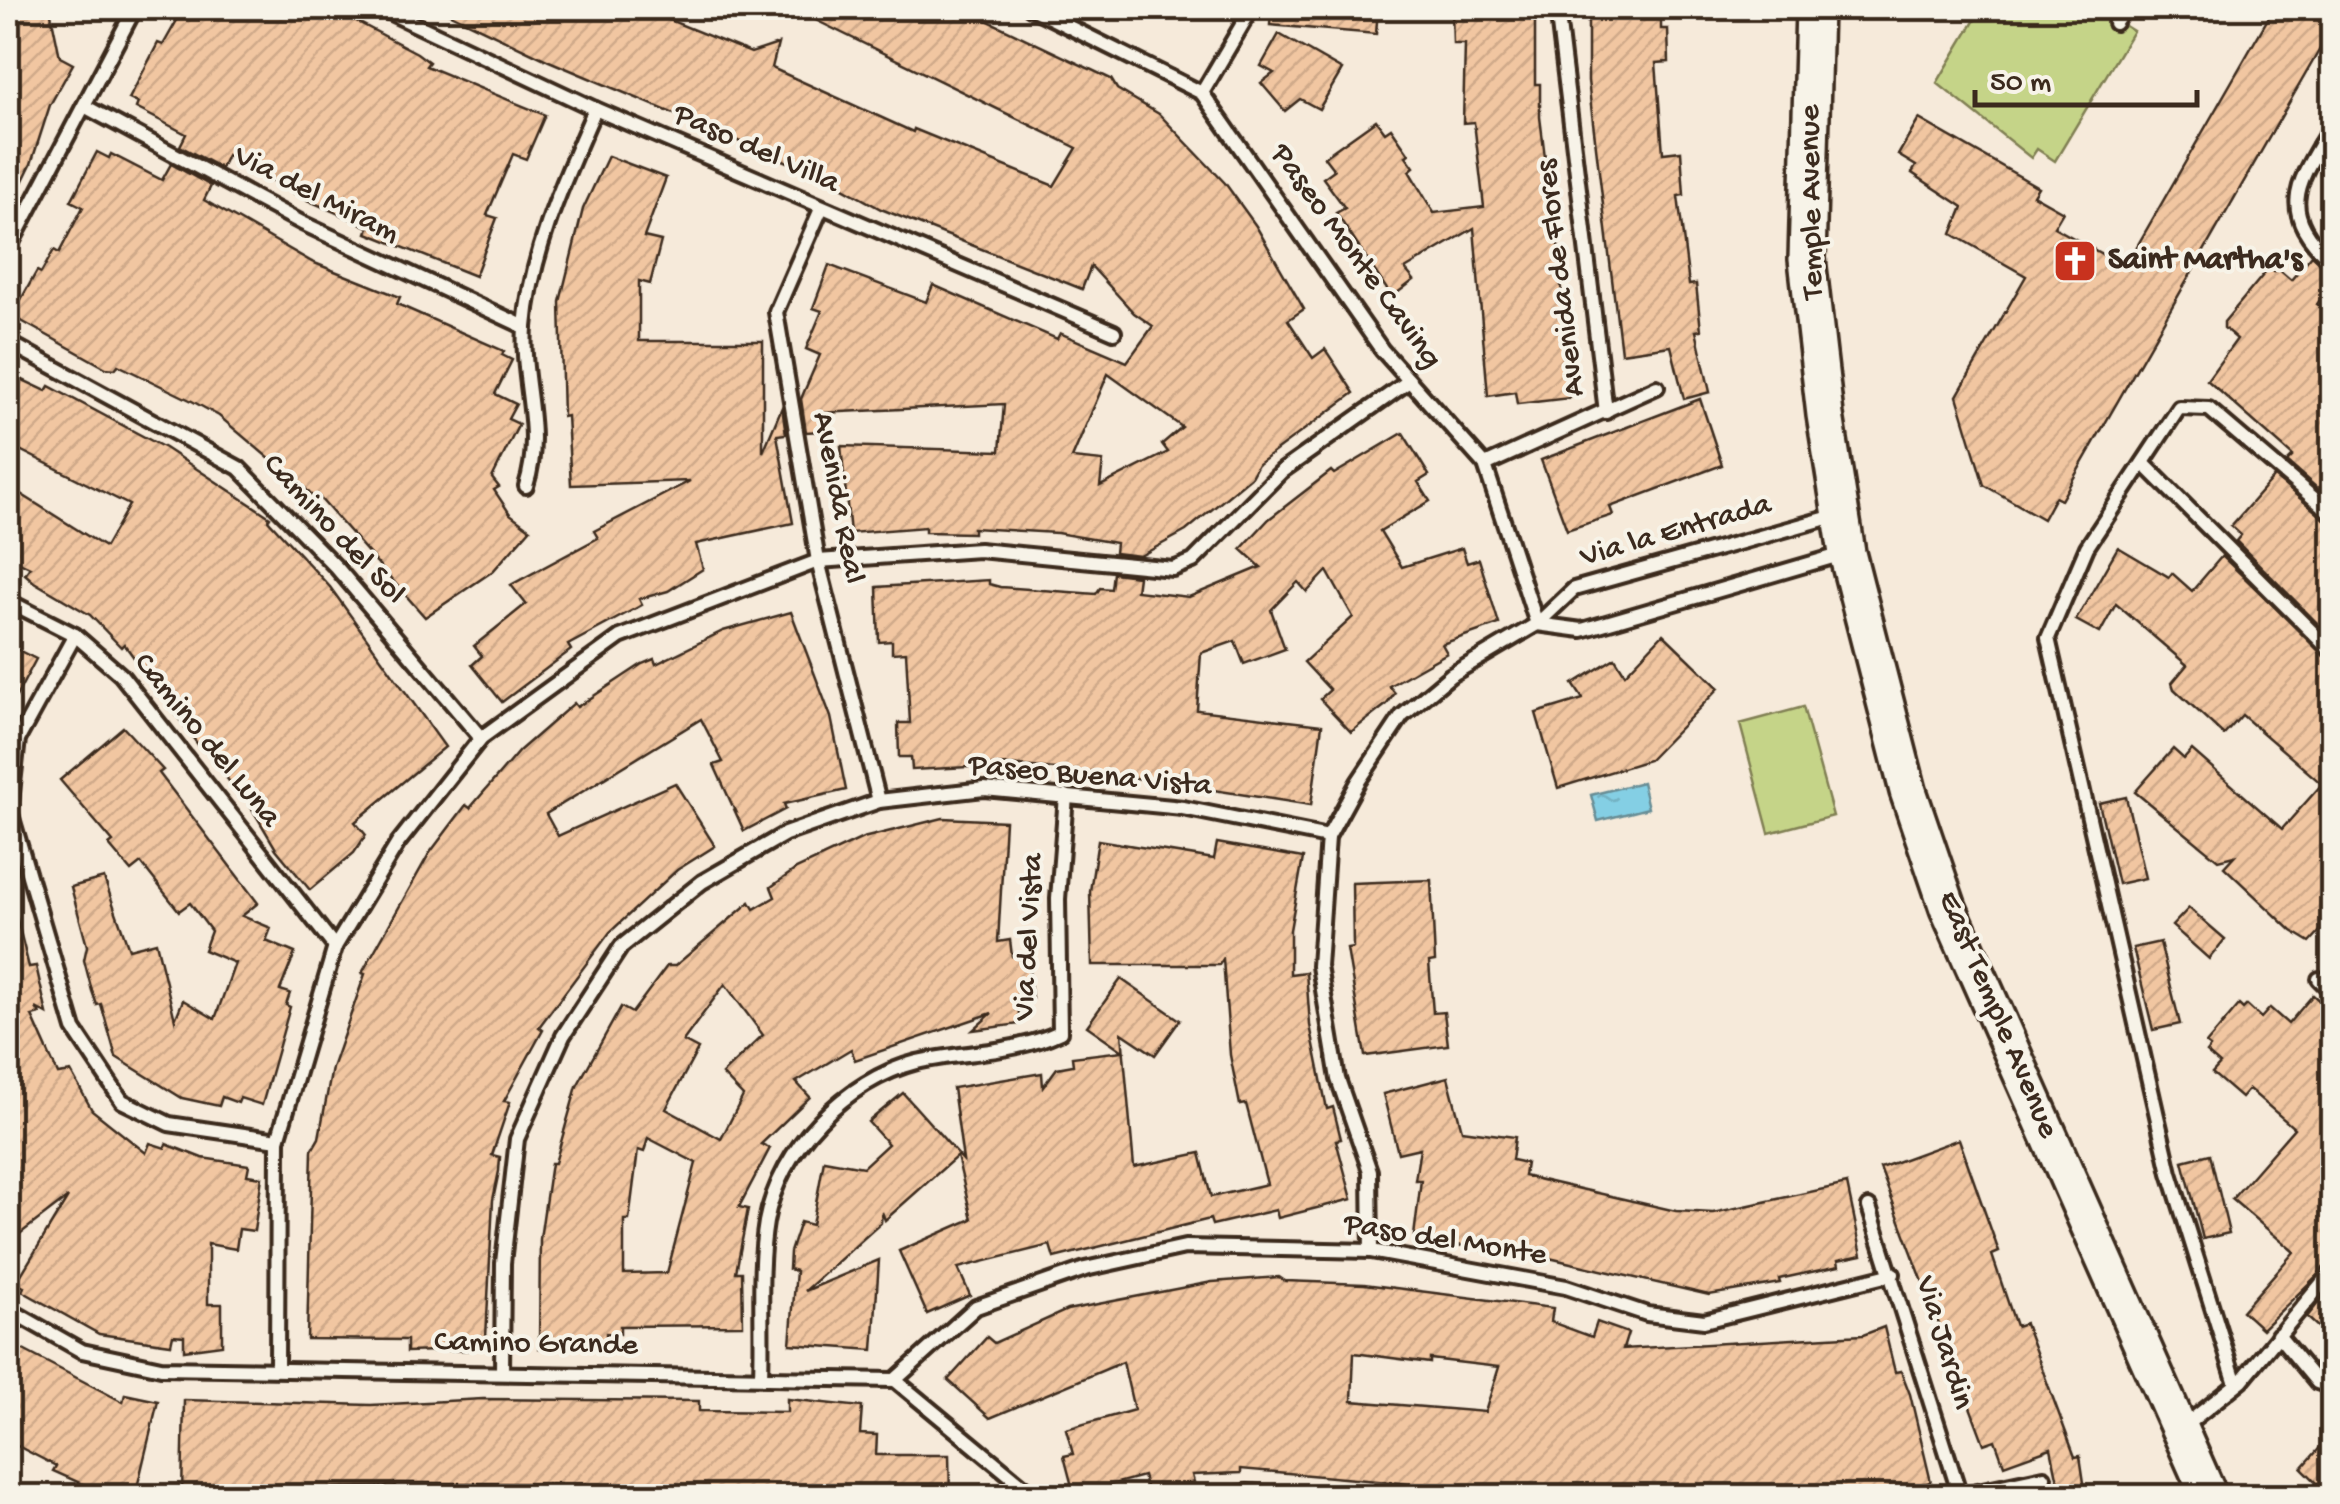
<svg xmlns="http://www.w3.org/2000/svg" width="2340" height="1504" font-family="'Gochi Hand',sans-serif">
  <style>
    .grass { fill: #c5d488; stroke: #807f53; stroke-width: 2.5 }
    .water { fill: url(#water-ripples); stroke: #678d95; stroke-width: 2.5 }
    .building { fill: url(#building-hatch); stroke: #3b2a1e; stroke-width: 2.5; fill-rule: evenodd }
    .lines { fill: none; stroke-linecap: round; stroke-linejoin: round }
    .lane-casing { stroke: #3b2a1e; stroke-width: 20 }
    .secondary-casing { stroke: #3b2a1e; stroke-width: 42 }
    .lane { stroke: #f7f3e8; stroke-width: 12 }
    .secondary { stroke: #f7f3e8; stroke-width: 35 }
    .labels { text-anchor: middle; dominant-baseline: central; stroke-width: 8; stroke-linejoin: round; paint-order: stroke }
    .street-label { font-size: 32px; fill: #3b2a1e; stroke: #f7f3e8 }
    .poi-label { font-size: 32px; font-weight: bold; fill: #3b2a1e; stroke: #f7f3e8; text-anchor: start }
  </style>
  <defs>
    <pattern id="water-ripples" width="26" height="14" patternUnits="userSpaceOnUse" patternTransform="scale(2.5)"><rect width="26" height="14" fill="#84cfe4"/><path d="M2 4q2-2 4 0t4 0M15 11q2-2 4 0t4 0" fill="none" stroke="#73b2c3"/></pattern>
    <pattern id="building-hatch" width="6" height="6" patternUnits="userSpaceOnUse" patternTransform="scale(2.5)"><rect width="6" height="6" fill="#f1c6a1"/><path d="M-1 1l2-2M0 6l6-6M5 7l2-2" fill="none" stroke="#d0aa8a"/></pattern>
  </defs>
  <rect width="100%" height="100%" fill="#f6eada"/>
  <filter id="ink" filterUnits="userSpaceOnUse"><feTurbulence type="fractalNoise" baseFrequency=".01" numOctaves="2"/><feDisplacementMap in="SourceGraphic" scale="20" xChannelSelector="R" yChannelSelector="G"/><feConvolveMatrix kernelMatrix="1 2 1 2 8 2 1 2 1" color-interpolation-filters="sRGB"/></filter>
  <g filter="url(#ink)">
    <g class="grass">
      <path d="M1982,8H2096L2133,31L2055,161L2037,149L2031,158L1937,83Z"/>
      <path d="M1803,707L1833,816L1769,833L1740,724Z"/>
    </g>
    <path class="water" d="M1642,782L1648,808L1598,821L1591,795Z"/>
    <g class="building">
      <path d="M184,8H331L417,53L429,62L426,66L545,115L526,159L513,154L487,215L497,218L475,276L367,233L369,227L300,197L227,155L221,168L180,146L186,134L136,108L138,103L129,99L158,43L163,45Z"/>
      <path d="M438,8H640L751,53L778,44L772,68L913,132L914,129L1054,186L1077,148L791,8H961L1111,79L1117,89L1159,114L1225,183L1256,226L1304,309L1288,320L1313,358L1325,349L1354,393L1258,464L1251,477L1186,531L1140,556L1115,553L1116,543L1057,533L973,528V533L925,532V527L850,533L841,446L1000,451L1004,404L821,413V431L806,432L801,399L820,355L806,349L822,311L813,308L829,265L926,302L933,285L1057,339L1060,333L1127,362L1153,326L1134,313L1091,266L1082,289L881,209L821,176L549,61ZM1108,374L1182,427L1162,444L1168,452L1100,486L1103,461L1072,458Z"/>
      <path d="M1271,8H1378L1376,34L1270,25Z"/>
      <path d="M1481,8H1535V84H1540V117L1551,206H1555L1570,398L1517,404L1515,392L1488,396L1474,228L1405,269L1414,280L1392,297L1336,213L1345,208L1323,178L1334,170L1324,157L1376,120L1385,132L1391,128L1409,154L1406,156L1414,167L1409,171L1434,213L1484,207L1474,122L1463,123L1465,44H1453L1452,12L1481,11Z"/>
      <path d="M1588,8H1661V29H1668L1669,62L1656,63L1663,153L1681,151L1684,195L1678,196L1689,285L1696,284L1701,330L1696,331L1710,392L1684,399L1671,346L1621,353L1588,81Z"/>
      <path d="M2274,8H2332V28L2061,500L2055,497L2043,519L1984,485L1957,396L2026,276L1952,234L1963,207L1912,173L1916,166L1898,155L1919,119L2038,187L2033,195L2063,212L2054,227L2125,267Z"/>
      <path d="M50,9L60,57L73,64L50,105L31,164L8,211V18Z"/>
      <path d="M1279,34L1342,70L1319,109L1300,99L1285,111L1261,83L1274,73L1261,66Z"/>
      <path d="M97,152L109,158L111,154L162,180L171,164L211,186L204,200L312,262L400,297L397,304L504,351L502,355L512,360L495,394L516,404L508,419L519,424L492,478L499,487L494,490L510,514L530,529L493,571L425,617L318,496L314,498L275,456L271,460L219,416L192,401L118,365L115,369L106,368L16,318L14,312L37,271L41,273L54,250L59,253L83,207L71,201Z"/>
      <path d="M608,156L666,178L644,237L661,241L650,284L639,281V341H763V452L782,407L786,434L777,435L793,523L696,544L703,569L668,591L639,599L642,605L568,645L571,650L502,702L472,665L482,656L474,646L526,604L511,585L598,538L594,531L690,481L571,485L567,416L563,417L560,302L583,209Z"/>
      <path d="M2312,255L2332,272V285L2317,304L2331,315L2328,319L2332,323V501L2287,462L2293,456L2207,380L2237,339L2224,328V322L2269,268L2274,272L2277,268L2291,280Z"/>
      <path d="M8,373L46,391L49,386L165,448L270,517L268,520L330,587L445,747L355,822L366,835L354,853L310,890L276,849L238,785L234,788L202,744L199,746L124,644L121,647L90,615L34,582L25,574L30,567L8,557V486L105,547L129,505L8,444Z"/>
      <path d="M1700,399L1722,465L1610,507L1613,515L1567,530L1541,460Z"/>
      <path d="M1403,433L1429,475L1418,482L1430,501L1380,531L1402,567L1462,548L1467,563L1479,559L1499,624L1442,644L1447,653L1389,686L1395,693L1387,704L1351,732L1320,699L1330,690L1304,662L1353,617L1327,571L1307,592L1298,582L1271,610L1285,649L1244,664L1235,641L1201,653L1197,710L1322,725L1311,805L1104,773L1007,765L912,770L911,757H899L898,723H910L906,652L892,653V641L879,642L877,587L989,580V584L1000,587L1096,594L1100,588L1111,589L1113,573L1138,576L1136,591L1189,597L1261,567L1241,549L1269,519L1331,471L1334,474Z"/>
      <path d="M2274,477L2332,524V638L2236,541L2241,535L2231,526Z"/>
      <path d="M2118,547L2169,577L2172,573L2192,591L2222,556L2332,662V939L2322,929L2310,942L2292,931L2224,867L2234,856L2218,860L2135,792L2173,749L2184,759L2192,750L2282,829L2322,784L2242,715L2224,735L2174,689L2172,683L2187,665L2116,604L2100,633L2076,620Z"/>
      <path d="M791,612L831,717L846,790L784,804L786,809L744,831L714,765L723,762L701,719L546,814L558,836L675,783L715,846L677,870L610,932L539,1027L543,1030L504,1101L510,1102L492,1155L500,1157L499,1171L493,1200L486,1338H467L468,1350L407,1352V1340L307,1339L312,1150L319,1138L332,1068L365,974L362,973L429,854L466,805L470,808L519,751L574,703L577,707L642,664L654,659L656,664L723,631Z"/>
      <path d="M1663,634L1719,688L1649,760L1558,788L1536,713L1583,699L1573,684L1615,658L1625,674Z"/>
      <path d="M8,645L36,659L8,712Z"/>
      <path d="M123,727L163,770L159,773L258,903L242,916L271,928L266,941L295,953L280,990L290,993L286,1005L290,1007L262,1105L240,1098L238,1103L222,1097L219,1106L182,1098L116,1057L101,1004L97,1005L92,991L84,960L87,946L71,887L104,878L129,949L156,942L175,1020L183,1000L215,1019L235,963L204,950L211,931L190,903L179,911L141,863L131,871L109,845L113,842L60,780Z"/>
      <path d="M2126,797L2145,878L2118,884L2099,803Z"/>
      <path d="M943,818L1005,821L998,942L1010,940L1012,956L1027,954L1032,999L1018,1004L1020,1024L973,1030L992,1013L855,1060L851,1049L796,1082L810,1097L761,1144L770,1148L739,1207L748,1209L736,1272H742L743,1325L620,1326V1334L606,1333V1348H539L540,1239L551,1163H555L577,1086L621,1007L632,1013L667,966H675L750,902L754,909L775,897L771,887L796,869L863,838ZM725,984L763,1035L722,1074L743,1096L721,1139L666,1109L698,1049L683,1041ZM648,1138L696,1163L667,1273L624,1274V1220H629L638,1150L644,1152Z"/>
      <path d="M1098,840L1214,859L1217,843L1303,858L1290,930V974L1306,972L1310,1025L1327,1109L1333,1107L1341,1139L1336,1140L1352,1199L1278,1218L1276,1210L1212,1225L1210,1219L1054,1258L1050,1245L958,1268L970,1295L927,1314L899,1251L972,1219L957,1156L885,1220L882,1212L881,1223L805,1291L879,1260L873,1350L790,1344L796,1271L789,1269L790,1252L800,1222L812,1225L824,1160L863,1167L888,1144L868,1122L903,1093L963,1160L953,1088L1042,1073L1043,1087L1057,1068L1073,1065L1072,1057L1123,1051L1087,1026L1121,979L1180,1020L1155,1055L1122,1033L1134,1167L1200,1153L1211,1197L1267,1184L1246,1104L1240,1105L1230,1055L1223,959L1219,965H1092L1090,891Z"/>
      <path d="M1431,880L1435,961L1429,962L1433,1013L1444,1012L1448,1045L1365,1056L1347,949L1353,948L1352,883Z"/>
      <path d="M2189,908L2225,939L2209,959L2172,926Z"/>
      <path d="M16,915L29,967L36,966L47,1014L36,1008L40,1014L32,1016L58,1074L71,1072L92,1110L146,1153L150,1143L165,1148L166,1144L202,1158L249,1165L247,1175L262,1177L254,1231L239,1229L236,1249L208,1244V1304H222V1345L184,1350V1336L173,1335L171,1344L99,1334L22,1291L24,1287L16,1283L68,1197L8,1243V916Z"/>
      <path d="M2160,942L2180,1024L2153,1030L2133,948Z"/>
      <path d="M2313,995L2332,1012V1261L2262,1329L2242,1311L2294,1252L2232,1199L2294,1128L2249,1089L2241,1098L2212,1073L2220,1064L2206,1052L2210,1047L2206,1044L2239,1005L2243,1009L2247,1005L2261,1018L2270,1008L2288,1024Z"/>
      <path d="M1448,1077L1462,1130L1515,1137L1512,1160L1526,1163L1524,1176L1676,1211L1713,1213L1847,1184L1862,1255L1838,1260L1839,1266L1779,1279L1780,1283L1709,1295L1493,1245L1492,1252L1414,1236L1421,1180H1415L1420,1148L1398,1153L1383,1094Z"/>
      <path d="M1959,1139L1999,1252L1992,1255L2016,1326L2025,1323L2075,1457L2080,1456L2086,1496H2061L2051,1448L2004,1465L1995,1440L1984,1444L1880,1168Z"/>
      <path d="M2210,1154L2229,1233L2203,1239L2183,1161Z"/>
      <path d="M1279,1277L1285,1281L1364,1284L1553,1308L1551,1322L1592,1337L1597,1322L1628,1333L1623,1349L1863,1335L1884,1327L1895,1372L1901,1371L1910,1394L1931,1482L1871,1496H1483L1400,1483L1241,1469V1473L1192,1475L1194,1482L1148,1493L1143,1476L1084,1492L1083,1488L1073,1490L1064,1456L1073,1454L1066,1429L1134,1410L1123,1362L990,1418L948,1380L987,1337L994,1343L1067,1310L1212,1282ZM1354,1353L1430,1363V1359L1499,1367L1485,1412L1352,1401Z"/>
      <path d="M2332,1286V1340L2307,1317Z"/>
      <path d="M8,1342L123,1402L125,1394L158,1401L135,1496H109L53,1471L56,1466L8,1441Z"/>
      <path d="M483,1399L699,1401V1411L787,1412V1399L862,1407L860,1434L877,1435L876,1455H949L950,1496H662V1492L601,1493V1484L395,1483V1486L307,1488L308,1495L182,1496L184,1400L371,1405Z"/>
      <path d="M2332,1434V1471L2320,1486L2302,1468Z"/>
    </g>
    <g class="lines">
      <defs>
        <g id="lane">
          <path d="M380,8L595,109L1114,332"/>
          <path d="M1031,8L1202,93L1382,350L1485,465L1537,624"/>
          <path d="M1557,8L1606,412"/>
          <path d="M2115,23L2125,8"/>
          <path d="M1202,93L1252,8"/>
          <path d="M86,107L302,223L525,327"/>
          <path d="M2332,125C2298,183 2275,209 2332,262"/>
          <path d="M2320,145L2332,156"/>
          <path d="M821,209L776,312L818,561L879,801"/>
          <path d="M8,250L135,8"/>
          <path d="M8,342L239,468L337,568L481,738"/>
          <path d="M2143,463L2332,652"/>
          <path d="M1485,465L1657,387"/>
          <path d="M526,486C544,430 521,383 525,327C531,251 565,178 595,109"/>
          <path d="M8,601L75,635L121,675L335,947"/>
          <path d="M1537,624L1582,630L1843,554"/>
          <path d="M75,635L18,739L10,811L74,1029L122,1101L169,1124L278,1140"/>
          <path d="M2319,979L2332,992"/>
          <path d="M1869,1207L1960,1495"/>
          <path d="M1371,1251L1370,1171L1338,1079L1319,966L1328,837L1358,782L1402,716L1451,675L1537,624L1574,589L1838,515"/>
          <path d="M8,1309L82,1351L161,1368L895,1380L1035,1496"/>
          <path d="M2278,1335L2317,1382L2332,1387"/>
          <path d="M277,1368L278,1140L335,947L398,843L481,738L620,637L818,561L979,550L1173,569L1193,561L1282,471L1409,381"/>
          <path d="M502,1372L503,1263L517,1139L563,1036L621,947L702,882L785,834L879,801L984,789L1183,808L1328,837"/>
          <path d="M761,1376C763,1326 758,1270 766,1222C780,1147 846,1080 917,1062C966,1051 1013,1054 1060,1032L1058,899L1066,796"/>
          <path d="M895,1380L976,1307L1085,1269L1185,1247L1371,1251L1566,1287L1647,1314L1704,1321L1893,1274"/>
          <path d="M2236,1384L2170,1173L2048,638L2087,547L2179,408L2209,409L2332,514"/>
          <path d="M2182,1428L2242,1380L2332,1271"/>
          <path d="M1225,1496L1247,1492L1294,1496"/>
          <path d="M1954,1496L2044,1477"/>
        </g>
        <path id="secondary" d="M1814,8L1807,259L1825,415L1847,553L1908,791L1948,908L2209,1496"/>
      </defs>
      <use href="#lane" class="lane-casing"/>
      <use href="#secondary" class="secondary-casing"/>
      <use href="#lane" class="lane"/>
      <use href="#secondary" class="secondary"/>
    </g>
  </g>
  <defs>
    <symbol id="church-square" viewBox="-11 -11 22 22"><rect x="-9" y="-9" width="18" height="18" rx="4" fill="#c8321e" stroke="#f7f3e8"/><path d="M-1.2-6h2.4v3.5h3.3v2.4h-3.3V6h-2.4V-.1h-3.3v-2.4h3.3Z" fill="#fff"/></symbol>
  </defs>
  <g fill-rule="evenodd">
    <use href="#church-square" x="2050" y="236" width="50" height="50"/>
  </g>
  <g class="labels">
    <g class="street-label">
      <text transform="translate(756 150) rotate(24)">Paso del Villa</text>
      <text transform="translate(316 196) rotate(27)">Via del Miram</text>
      <text transform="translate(1813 202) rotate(-91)">Temple Avenue</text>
      <text transform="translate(1355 257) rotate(54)">Paseo Monte Caving</text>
      <text transform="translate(1562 278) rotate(-97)">Avenida de Flores</text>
      <text transform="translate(837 498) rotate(79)">Avenida Real</text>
      <text transform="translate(333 530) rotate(47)">Camino del Sol</text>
      <text transform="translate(1676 532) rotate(-16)">Via la Entrada</text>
      <text transform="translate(206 741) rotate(51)">Camino del Luna</text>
      <text transform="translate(1090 777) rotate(5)">Paseo Buena Vista</text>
      <text transform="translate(1030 937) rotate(-87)">Via del Vista</text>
      <text transform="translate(1997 1015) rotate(67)">East Temple Avenue</text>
      <text transform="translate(1445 1241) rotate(9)">Paso del Monte</text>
      <text transform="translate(1943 1343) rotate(73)">Via Jardin</text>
      <text transform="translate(536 1345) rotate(1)">Camino Grande</text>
    </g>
    <g class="poi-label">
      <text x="2108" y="261">Saint Martha's</text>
    </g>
  </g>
  <rect width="2340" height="1504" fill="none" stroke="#f7f3e8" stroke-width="40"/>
  <rect x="20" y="20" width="2300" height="1464" fill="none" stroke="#3b2a1e" stroke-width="4" filter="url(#ink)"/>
  <path d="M1975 90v15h222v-15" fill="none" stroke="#3b2a1e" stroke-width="5"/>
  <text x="1990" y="90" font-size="30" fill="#3b2a1e" stroke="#f7f3e8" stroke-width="8" paint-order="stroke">50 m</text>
</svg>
